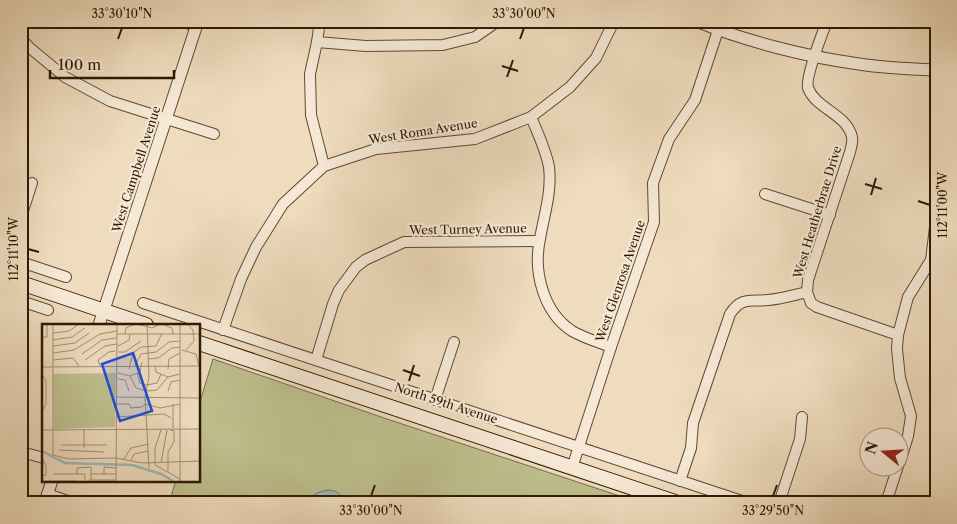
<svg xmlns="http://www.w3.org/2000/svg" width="957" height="524" font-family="'Libre Caslon Text',serif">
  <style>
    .grass { fill: #bebf8e; stroke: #766c48 }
    .water { fill: url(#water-rules); stroke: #707970 }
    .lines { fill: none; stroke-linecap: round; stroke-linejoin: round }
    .minor-casing { stroke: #5f4931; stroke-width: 12 }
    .tertiary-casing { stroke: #5f4931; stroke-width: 13 }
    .secondary-casing { stroke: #2f1802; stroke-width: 16 }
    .minor { stroke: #f5e8d5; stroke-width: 10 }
    .tertiary { stroke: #f5e8d5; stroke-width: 11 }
    .secondary { stroke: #f5e8d5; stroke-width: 14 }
    .ticks { fill: none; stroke: #2f1802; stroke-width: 2 }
    .labels { text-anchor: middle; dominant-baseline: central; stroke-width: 4.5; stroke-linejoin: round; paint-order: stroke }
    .street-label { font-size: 12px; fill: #2f1802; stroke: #f5e8d5 }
    .inset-river { fill: none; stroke: #9cbab9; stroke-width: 2.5 }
    .inset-road { fill: none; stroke: #a28e73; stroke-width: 1 }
    .view { fill: #1d4ed8; fill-opacity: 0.15; stroke: #1d4ed8; stroke-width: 2.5 }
    .inset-edge { fill: none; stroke: #2f1802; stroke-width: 2.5 }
    .neatline { fill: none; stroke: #2f1802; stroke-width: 2 }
    .ticks-label { font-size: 12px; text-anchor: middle; fill: #2f1802 }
  </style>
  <defs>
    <pattern id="water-rules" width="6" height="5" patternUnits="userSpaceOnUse" patternTransform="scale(1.25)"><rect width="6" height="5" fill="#9cbab9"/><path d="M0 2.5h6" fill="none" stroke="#879f9d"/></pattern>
  </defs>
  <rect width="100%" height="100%" fill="#efdcbe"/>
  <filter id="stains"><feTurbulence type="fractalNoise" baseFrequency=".004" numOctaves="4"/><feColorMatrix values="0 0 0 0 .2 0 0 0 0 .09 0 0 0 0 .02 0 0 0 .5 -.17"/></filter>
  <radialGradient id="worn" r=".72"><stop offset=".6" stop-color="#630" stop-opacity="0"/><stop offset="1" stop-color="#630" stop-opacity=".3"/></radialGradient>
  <path class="grass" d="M213,359L387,419L641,503H169L176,480H199V405Z"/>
  <path class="water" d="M327,490C337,490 341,494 344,503H302L317,493Z"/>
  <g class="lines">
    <defs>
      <g id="minor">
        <path d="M180,21L196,26"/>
        <path d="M320,21L317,42L310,74L311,115L324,166"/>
        <path d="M21,39L30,48L65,77L110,101L214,134"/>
        <path d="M317,42L366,46L443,45L475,37L498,21"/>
        <path d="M531,117C538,134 546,150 549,167C552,192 544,215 540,239C533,271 543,312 572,331C584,338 598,342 611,347"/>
        <path d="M765,194L830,215"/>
        <path d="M21,217L32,183"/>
        <path d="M21,262L66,277"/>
        <path d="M807,292L811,303L817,307L898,335"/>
        <path d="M21,301L48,310"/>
        <path d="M143,303L748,503"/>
        <path d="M223,330L241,279L256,247L283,204L324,166L376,149L475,139L531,117L570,87L596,58L614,21"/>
        <path d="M316,360L333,304L339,290L356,267L365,260L404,242L539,241"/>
        <path d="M435,400L454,342"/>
        <path d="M21,452L44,458"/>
        <path d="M900,462L908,436L911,416L900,378L897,349L898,335L908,297L931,260L936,219"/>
        <path d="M572,468L611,347L654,222L653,183L669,139L695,100L721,21"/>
        <path d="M680,481L691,448L693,423L730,314C742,296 751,302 768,300C781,299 794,295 807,292L808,280L850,152C851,148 853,141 852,137C847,114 816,109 808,88C805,78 822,34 827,21"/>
        <path d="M47,494L74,503"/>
        <path d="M779,503L800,439L802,417"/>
        <path d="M886,503L898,466"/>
      </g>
      <g id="tertiary">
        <path d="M696,21C745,41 807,57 859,64C884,68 910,69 936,70"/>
        <path d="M99,325L198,21"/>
        <path d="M45,503L52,480"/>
      </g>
      <g id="secondary">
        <path d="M21,283L146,325"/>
        <path d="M199,343L678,503"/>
      </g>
    </defs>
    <use href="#minor" class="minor-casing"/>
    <use href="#tertiary" class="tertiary-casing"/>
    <use href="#secondary" class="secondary-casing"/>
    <use href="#minor" class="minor"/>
    <use href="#tertiary" class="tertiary"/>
    <use href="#secondary" class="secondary"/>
  </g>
  <path class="ticks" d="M118,39L122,28M520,39L524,28M502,66L518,71M507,77L513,60M865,184L882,189M871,195L876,178M918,201L930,205M28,249L39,252M403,370L420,376M409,381L414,365M371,496L375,485M773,496L777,485"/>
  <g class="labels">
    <g class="street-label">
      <text transform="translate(423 131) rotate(-9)">West Roma Avenue</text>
      <text transform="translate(136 169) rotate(-72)">West Campbell Avenue</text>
      <text transform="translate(817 212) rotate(-73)">West Heatherbrae Drive</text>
      <text transform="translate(468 229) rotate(-1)">West Turney Avenue</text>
      <text transform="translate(620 281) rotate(-71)">West Glenrosa Avenue</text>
      <text transform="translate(446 403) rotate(18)">North 59th Avenue</text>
    </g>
  </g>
  <g transform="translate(42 324)">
    <rect width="158" height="158" fill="#efdcbe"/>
    <path d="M74,49L73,103L12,105L11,50Z" fill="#bebf8e"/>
    <path class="inset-river" d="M0,127L23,139L90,141L119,150L131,157"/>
    <path class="inset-road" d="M11,0V131L27,135L74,134L100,139L158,137M95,0L110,4L119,0M105,0L107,53L103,73L107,144M120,0L130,4L131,10M11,9L27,7L37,0M75,10H158M83,10L84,4L93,0M0,13H5V0M11,16L30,13L43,4M11,22L33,19L47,9M76,22L87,16L88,10M140,26L154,30L157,42M144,26L152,17L151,6L146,0M76,28H83L99,17M11,29L32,26L58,10L75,7M40,30L60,16L74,14M106,35L116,34L130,24L138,23M11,36L31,34L37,42M43,36L63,22L75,20M58,42L56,36L67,28L73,27M93,42L99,30L114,28L127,18L138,17M113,42L114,48L126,53M0,43L158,42M87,45L91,29L99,23L114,22L120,9M126,45L127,35L138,29M76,49L88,52L94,64L104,67L115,66L126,53L138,50M95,49L98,59L105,61L115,59L119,50M0,51L4,56V80L0,87M88,52L98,48L100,38M76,55L83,56L87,67M126,67L129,58L138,56M74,73L158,74M75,80H87L89,84L100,83L103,80L118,84L138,80M131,80V104M158,90V121M74,93L122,90L129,94M42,105V124M0,106L158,105M119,106L113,124V141L138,155M19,121H65M17,126L62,128M0,134L4,142V151L0,152M82,135L89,124L107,120M89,136L92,130L107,127M119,139L125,106M126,147V128L132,118V107L128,106M11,150H43V157M35,150V144L49,143V156M49,150H74M62,150V143L74,144M47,156H74M3,157H36M74,157L75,0M138,157V0"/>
    <path class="view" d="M91,29L110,87L78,97L60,40Z"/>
    <rect width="158" height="158" class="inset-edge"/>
  </g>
  <rect width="957" height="524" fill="none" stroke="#efdcbe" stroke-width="55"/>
  <g transform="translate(884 452) rotate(288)"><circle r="24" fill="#f5e8d5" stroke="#a69581"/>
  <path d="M0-4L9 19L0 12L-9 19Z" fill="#8f2418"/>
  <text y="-8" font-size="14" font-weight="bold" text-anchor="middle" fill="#2f1802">N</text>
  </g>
  <path d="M50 70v8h124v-8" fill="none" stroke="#2f1802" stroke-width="2.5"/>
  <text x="58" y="70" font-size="15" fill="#2f1802" stroke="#f5e8d5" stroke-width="4" paint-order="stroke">100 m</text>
  <rect x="28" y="28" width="902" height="468" class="neatline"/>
  <g class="ticks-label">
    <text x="122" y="18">33°30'10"N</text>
    <text x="524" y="18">33°30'00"N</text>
    <text transform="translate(943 205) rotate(-90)" y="4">112°11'00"W</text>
    <text transform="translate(14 249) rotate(-90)" y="4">112°11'10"W</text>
    <text x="371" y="515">33°30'00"N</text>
    <text x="773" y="515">33°29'50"N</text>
  </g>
  <rect width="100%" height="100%" filter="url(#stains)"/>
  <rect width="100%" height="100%" fill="url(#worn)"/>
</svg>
